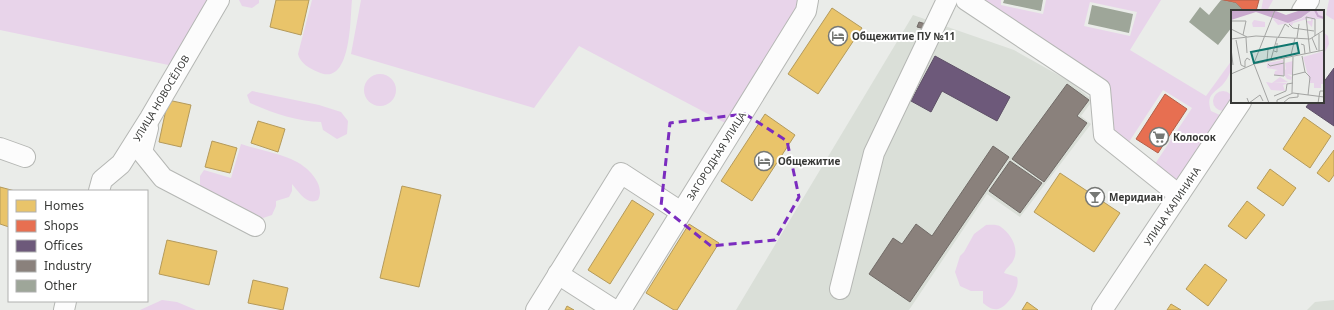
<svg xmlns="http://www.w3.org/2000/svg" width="1334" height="310" font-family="'Noto Sans',sans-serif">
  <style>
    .built { fill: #dadfd8 }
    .green { fill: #e8d4ea; fill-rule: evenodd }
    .homes { fill: #e9c46a; stroke: #b49a5b }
    .shops { fill: #e76f51; stroke: #b25f49 }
    .offices { fill: #6d597a; stroke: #5d4f66 }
    .industry { fill: #8a817c; stroke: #716b67 }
    .building { fill: #9ea699 }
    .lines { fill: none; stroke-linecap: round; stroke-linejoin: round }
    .minor-casing { stroke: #b5b7b4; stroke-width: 22 }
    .minor { stroke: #fcfcfc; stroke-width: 20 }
    .marked { fill: none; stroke: #7b2cbf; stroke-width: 3; stroke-dasharray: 8 5; stroke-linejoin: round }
    .labels { text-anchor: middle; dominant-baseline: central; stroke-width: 4; stroke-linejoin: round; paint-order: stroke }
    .poi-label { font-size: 10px; font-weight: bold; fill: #383937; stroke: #fff; text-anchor: start }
    .street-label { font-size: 10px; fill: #383937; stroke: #fff }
    .inset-river { fill: none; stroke: #c9a9ce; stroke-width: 2 }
    .inset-road { fill: none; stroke: #a3a4a2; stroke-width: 1 }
    .view { fill: #0f766e; fill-opacity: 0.15; stroke: #0f766e; stroke-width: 2 }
    .inset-edge { fill: none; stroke: #383937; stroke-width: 2 }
  </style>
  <rect width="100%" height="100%" fill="#eaece9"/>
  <g class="built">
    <path d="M913,15L1014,50L1069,81L1093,100L1081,116L1091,124L1020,217L987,194L909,310H736Z"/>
    <path d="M1334,300V310H1307L1315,302Z"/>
  </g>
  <g class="green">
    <path d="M0,0H223L183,68L0,30Z"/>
    <path d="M239,0H259V3L252,8L242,6Z"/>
    <path d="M312,0H352C350,17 352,88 318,72C309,68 300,63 298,54Z"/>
    <path d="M361,0H805L729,125L579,46L534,108L351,54Z"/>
    <path d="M972,0H1001V5L1043,14L1046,0H1161L1130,50L1206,96L1232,60C1232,70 1228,81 1219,88C1210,95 1207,99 1211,111L1222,116L1179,190L1151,170L1192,108L1163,90L1125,148L1107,134L1103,89ZM1090,2L1137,12L1130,36L1084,26Z"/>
    <path d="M1263,0H1273L1267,11H1261Z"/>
    <path d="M1329,0H1334V20L1326,15Z"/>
    <path d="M1323,32L1328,36L1329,44L1323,56Z"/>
    <circle cx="380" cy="90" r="16"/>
    <circle cx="1223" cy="101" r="10"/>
    <path d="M252,91L319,105L341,112L348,121L347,134L337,139L323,130L321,122C295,121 273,113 250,103L247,95Z"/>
    <path d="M241,144C256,149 282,154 295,161C308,167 326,185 318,200C307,206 298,191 292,184V191L289,197L276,201V206L272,215L263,218L200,186V176L204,170L231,178Z"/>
    <path d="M986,225C991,225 997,224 1001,227C1011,234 1020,249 1013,261C1011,265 1006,268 1004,273L1017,277C1021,288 1007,307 998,309C992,310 988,307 983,303V291H971L960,286L955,272L960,256L964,252L974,234Z"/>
    <path d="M162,300L177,302L196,310H140Z"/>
  </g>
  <g class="homes">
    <path d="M276,0H309L301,35L270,27Z"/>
    <path d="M832,8L862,28L818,94L788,74Z"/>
    <path d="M168,100L191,105L181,147L159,142Z"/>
    <path d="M765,114L795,135L752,201L721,181Z"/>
    <path d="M1304,117L1331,136L1310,168L1283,149Z"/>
    <path d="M258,121L285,129L278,152L251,143Z"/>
    <path d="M212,141L237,148L230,173L205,167Z"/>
    <path d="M1334,150V175L1329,182L1317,173Z"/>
    <path d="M1270,169L1296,188L1283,206L1257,188Z"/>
    <path d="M1060,173L1120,213L1094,252L1034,212Z"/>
    <path d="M402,186L441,195L419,287L380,278Z"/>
    <path d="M0,187L15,191H9V227L0,224Z"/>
    <path d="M632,200L654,214L610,284L588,270Z"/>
    <path d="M1247,201L1265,215L1246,239L1228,226Z"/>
    <path d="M689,224L719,243L677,310H674L646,293Z"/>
    <path d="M167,240L217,251L209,285L159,274Z"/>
    <path d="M1205,264L1227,280L1208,306L1186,289Z"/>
    <path d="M253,280L288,288L283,310L248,303Z"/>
    <path d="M1027,302L1038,310H1022Z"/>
    <path d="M1171,304L1181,310H1167Z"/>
    <path d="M567,306L574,310H565Z"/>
  </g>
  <g class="shops">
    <path d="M1222,0H1259L1256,11H1244L1236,3Z"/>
    <path d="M1165,94L1187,109L1158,153L1136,139Z"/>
  </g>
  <g class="offices">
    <path d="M935,56L1010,97L997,121L942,91L931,112L911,101Z"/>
    <path d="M1334,68V126L1306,107L1310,102H1323V83Z"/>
  </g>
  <g class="industry">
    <path d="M919,22L926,24L925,29L917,27Z"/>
    <path d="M1067,84L1089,100L1077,116L1087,123L1044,182L1012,159Z"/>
    <path d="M993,146L1009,157L910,302L869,274L893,238L902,244L916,224L932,236Z"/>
    <path d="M1010,161L1042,183L1020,213L989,191Z"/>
  </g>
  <g class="building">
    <path d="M1004,0H1043L1041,11L1003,3Z"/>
    <path d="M1221,0L1236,3L1244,11H1232V27L1218,45L1189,22L1200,7L1209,15Z"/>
    <path d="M1092,5L1133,14L1129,33L1088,24Z"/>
  </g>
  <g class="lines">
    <defs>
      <g id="minor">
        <path d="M966,0L1100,89L1104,135L1179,195"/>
        <path d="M1302,11L1309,0"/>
        <path d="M148,128L142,152L163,178L255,226"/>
        <path d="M0,148L25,157"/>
        <path d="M99,191L102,180L121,164L150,118L219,0"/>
        <path d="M558,274L614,310"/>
        <path d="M840,289L874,153L947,0"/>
        <path d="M64,310L66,301"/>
        <path d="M536,310L621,173L681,212"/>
        <path d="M621,310L806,11L808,0"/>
        <path d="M1102,310L1241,102"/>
      </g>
    </defs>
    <use href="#minor" class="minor-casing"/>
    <use href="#minor" class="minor"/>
  </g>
  <path class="marked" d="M745,114L787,141L799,197L775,240L711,246L661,206L670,123Z"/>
  <defs>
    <symbol id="hotel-ring" viewBox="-11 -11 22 22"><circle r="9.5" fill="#fff" stroke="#767875" stroke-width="1.5"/><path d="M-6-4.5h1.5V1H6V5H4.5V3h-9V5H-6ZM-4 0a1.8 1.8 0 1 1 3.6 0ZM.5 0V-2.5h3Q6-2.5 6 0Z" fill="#767875"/></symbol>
    <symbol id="supermarket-ring" viewBox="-11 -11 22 22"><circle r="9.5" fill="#fff" stroke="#767875" stroke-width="1.5"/><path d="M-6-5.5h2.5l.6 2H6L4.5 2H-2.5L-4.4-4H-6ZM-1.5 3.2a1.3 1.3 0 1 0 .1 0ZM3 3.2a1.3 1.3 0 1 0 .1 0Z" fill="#767875"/></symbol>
    <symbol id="bar-ring" viewBox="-11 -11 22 22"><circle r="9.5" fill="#fff" stroke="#767875" stroke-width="1.5"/><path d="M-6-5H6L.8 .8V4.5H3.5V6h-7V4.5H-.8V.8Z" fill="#767875"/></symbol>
  </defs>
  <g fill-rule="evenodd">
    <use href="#hotel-ring" x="827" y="25" width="22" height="22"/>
    <use href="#supermarket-ring" x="1148" y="126" width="22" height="22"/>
    <use href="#hotel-ring" x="753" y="150" width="22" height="22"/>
    <use href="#bar-ring" x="1084" y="186" width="22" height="22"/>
  </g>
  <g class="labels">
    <g class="poi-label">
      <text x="852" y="36">Общежитие ПУ №11</text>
      <text x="1173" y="137">Колосок</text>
      <text x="778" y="161">Общежитие</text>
      <text x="1109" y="197">Меридиан</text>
    </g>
    <g class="street-label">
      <text transform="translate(161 98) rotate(-59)">УЛИЦА НОВОСЁЛОВ</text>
      <text transform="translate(716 156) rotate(-58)">ЗАГОРОДНАЯ УЛИЦА</text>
      <text transform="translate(1172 206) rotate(-56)">УЛИЦА КАЛИНИНА</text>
    </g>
  </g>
  <g transform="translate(1231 10)">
    <rect width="93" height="93" fill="#eaece9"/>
    <path d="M81,0H93V9H82L81,17L75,11H80V8L62,13L61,16L57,13L47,15L41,8L57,13L70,9ZM23,10L34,12V17H22L21,13ZM93,41V74H90V78H83V73H79L72,47ZM52,50L54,59L55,60L54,53L62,51L61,65L56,64L61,67L60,70L56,69L52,63V66L43,65L44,61L47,60L36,58V53ZM49,67L57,72L42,73H58L52,75L54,81L40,80L35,72L41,73Z" fill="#e8d4ea"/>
    <path d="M0,0H42L55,5L70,0H81L70,8L57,13L25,2L0,10Z" fill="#c9a9ce"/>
    <path class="inset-river" d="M84,0L87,6L93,8"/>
    <path class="inset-road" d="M0,11H15L12,25M58,14L62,18L83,21M0,19L16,27M15,28L16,43M47,28L54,14L58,17M66,28L68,14M81,28L86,40M0,29L25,26L79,29L93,20M5,30L10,55L14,57M70,34L73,35L74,44M0,38L2,55M43,41L46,42V33M88,41V24M79,42L75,7L84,9V26M60,45L64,28M71,46L74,62L79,67L77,85M40,49L46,28M36,51L37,39M23,53L44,0M23,54L38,93M37,54L39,56L53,53M14,57V51L16,48L19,50M0,64L23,54L93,40M43,65L53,66V48M62,65L74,62M61,83L62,47M43,86L55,81L56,74L62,73M16,88L18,93L29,85L32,91M46,93V90L62,83L93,87M52,93L58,88L67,87V83M87,93L89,81H93"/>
    <path class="view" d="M66,33L68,43L23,53L20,42Z"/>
    <rect width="93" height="93" class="inset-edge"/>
  </g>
  <rect x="8" y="190" width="140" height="112" fill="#ffffff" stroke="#afb0af"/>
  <rect x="16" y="200" width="20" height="12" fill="#e9c46a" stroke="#afb0af"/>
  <text x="44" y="210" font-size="12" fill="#383937">Homes</text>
  <rect x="16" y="220" width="20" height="12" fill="#e76f51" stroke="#afb0af"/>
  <text x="44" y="230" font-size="12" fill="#383937">Shops</text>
  <rect x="16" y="240" width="20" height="12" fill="#6d597a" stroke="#afb0af"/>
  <text x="44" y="250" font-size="12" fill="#383937">Offices</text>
  <rect x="16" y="260" width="20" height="12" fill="#8a817c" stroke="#afb0af"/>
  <text x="44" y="270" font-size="12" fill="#383937">Industry</text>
  <rect x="16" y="280" width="20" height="12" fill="#9ea699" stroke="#afb0af"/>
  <text x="44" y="290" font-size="12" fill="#383937">Other</text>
</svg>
